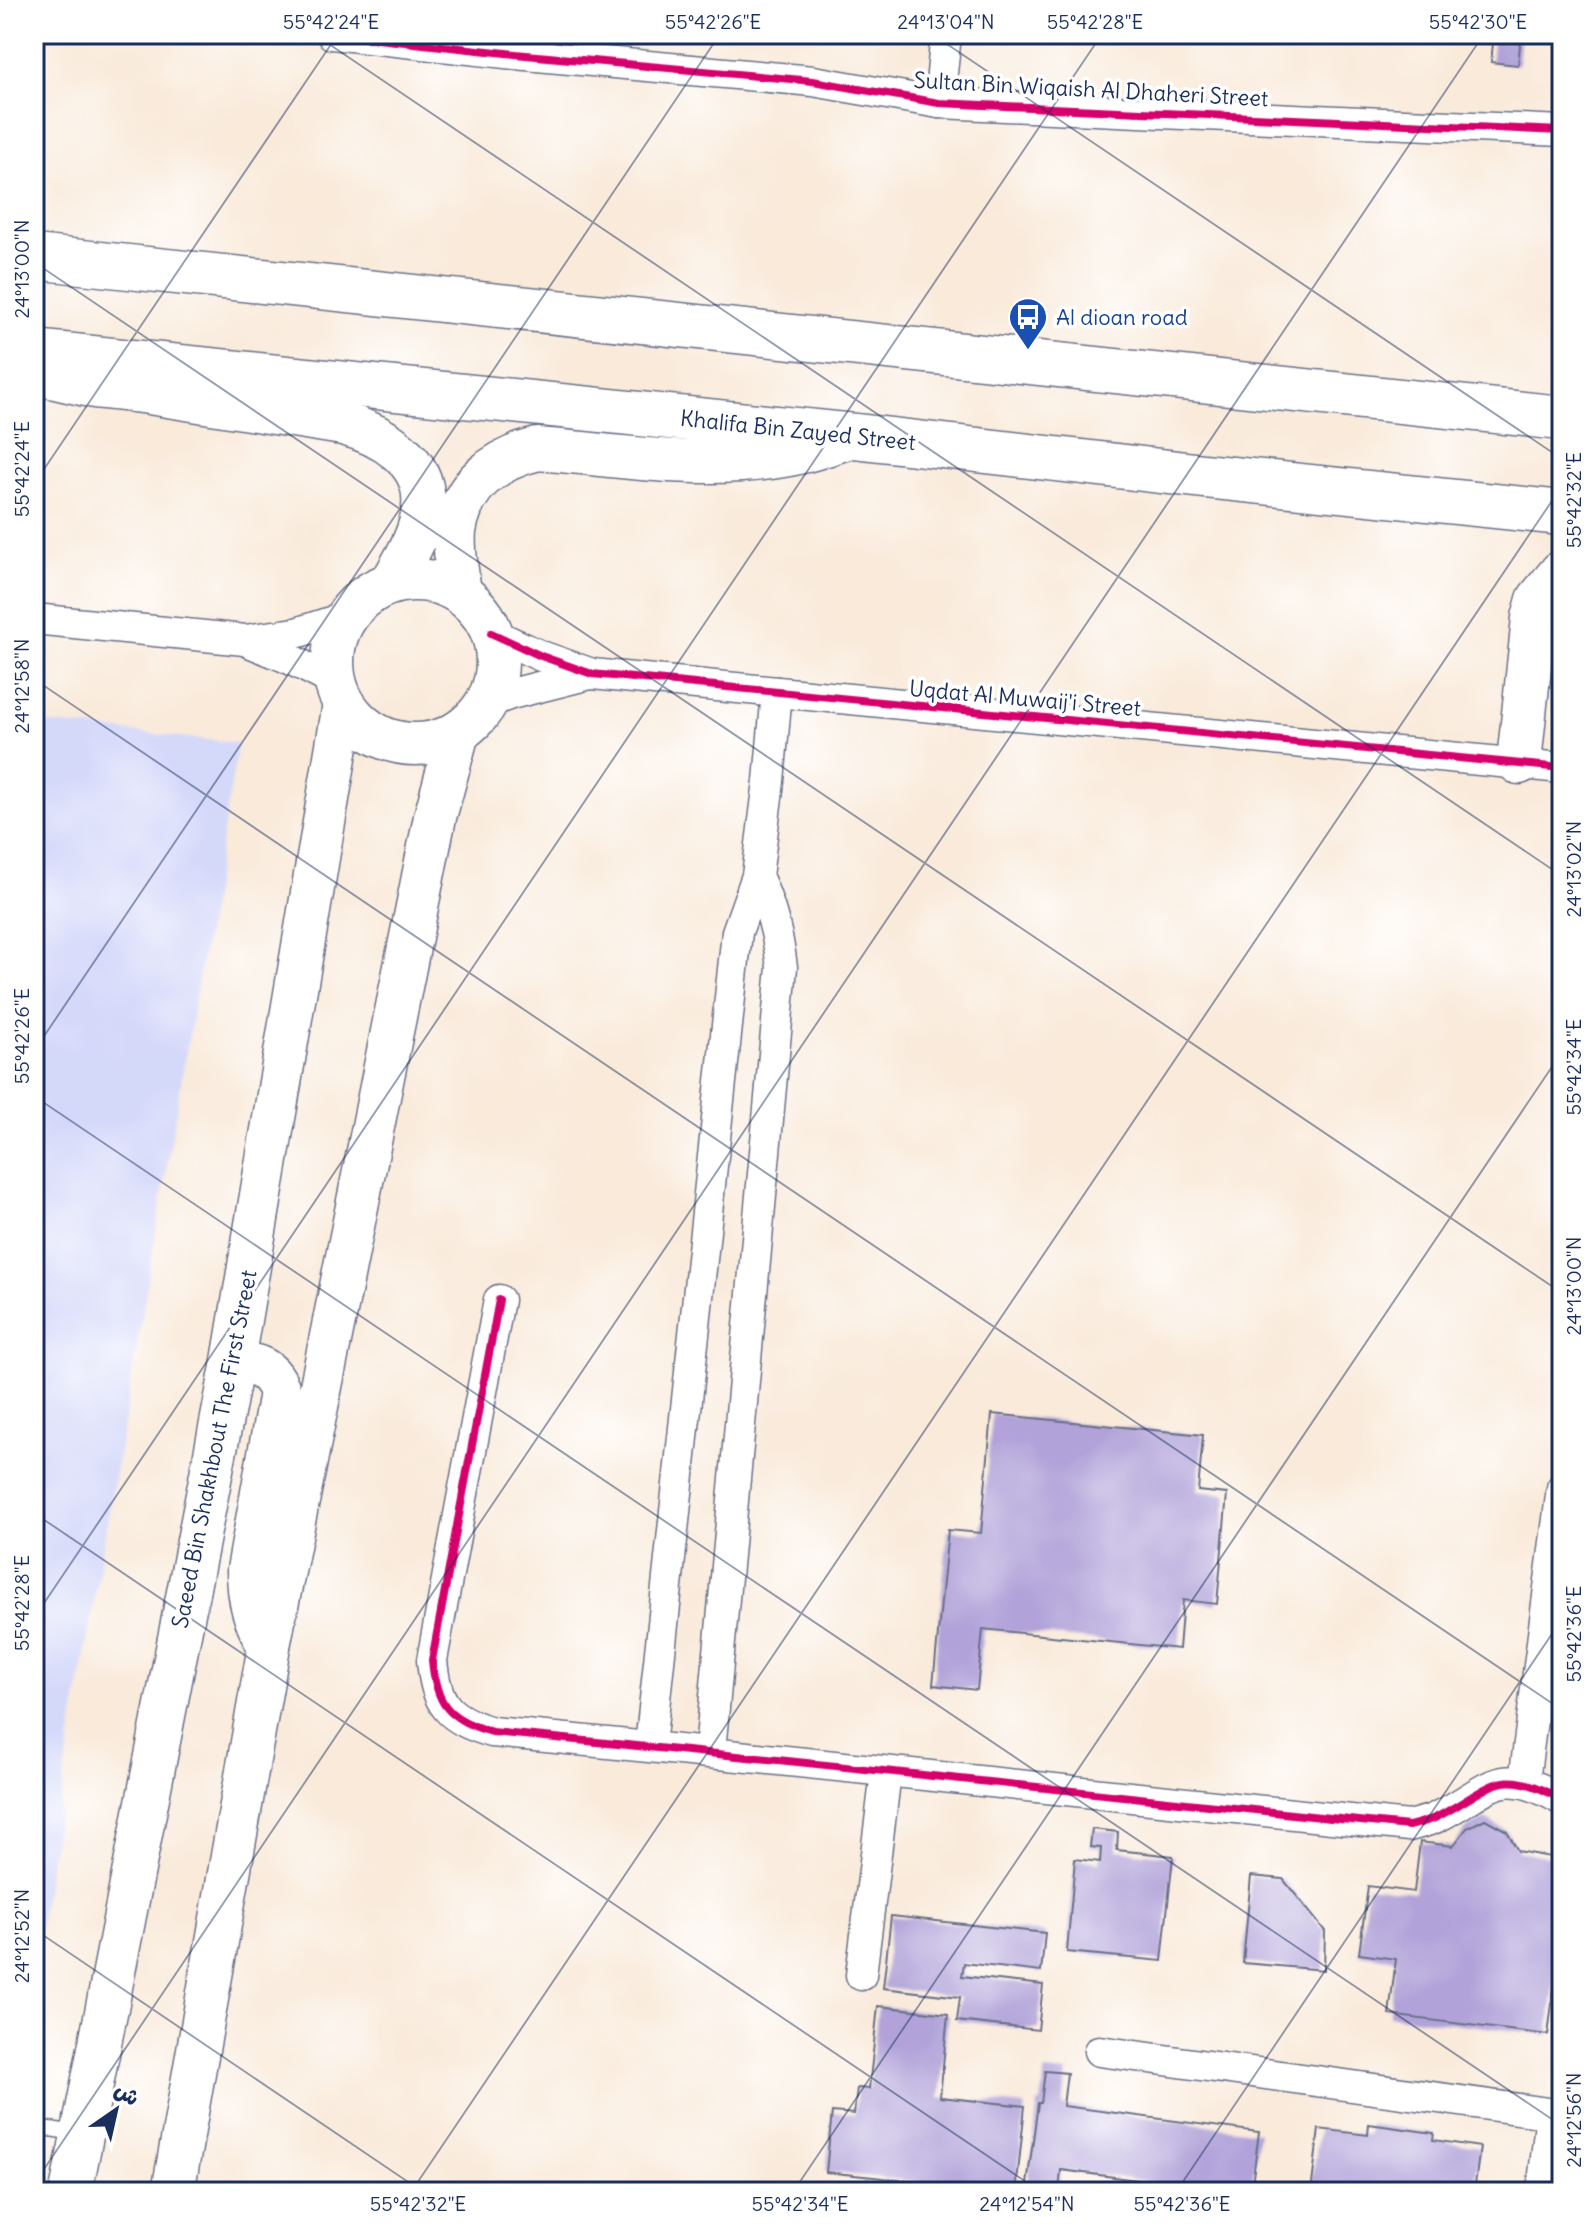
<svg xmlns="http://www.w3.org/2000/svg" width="1596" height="2226" font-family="Delius,'Playpen Sans Arabic',sans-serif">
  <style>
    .built { fill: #d4d8f9 }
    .building { fill: #b1a3d9 }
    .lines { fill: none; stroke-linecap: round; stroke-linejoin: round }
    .lane-casing { stroke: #697089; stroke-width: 17 }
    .street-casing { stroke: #697089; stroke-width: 33 }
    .secondary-casing { stroke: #697089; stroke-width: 45 }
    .highway-casing { stroke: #697089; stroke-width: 47 }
    .lane { stroke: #fff; stroke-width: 14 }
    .street { stroke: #fff; stroke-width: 30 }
    .secondary { stroke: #fff; stroke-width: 42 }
    .highway { stroke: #fff; stroke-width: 44 }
    .cycleway-casing { stroke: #fff; stroke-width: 13 }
    .cycleway { stroke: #d6006c; stroke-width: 8 }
    .ticks { fill: none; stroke: #1b2f5e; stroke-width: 2; stroke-opacity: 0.45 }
    .labels { text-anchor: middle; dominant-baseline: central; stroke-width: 7; stroke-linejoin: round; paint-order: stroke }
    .street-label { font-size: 22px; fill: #1b2f5e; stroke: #fff }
    .transit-label { font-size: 22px; fill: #164399; stroke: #fff; text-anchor: start }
    .neatline { fill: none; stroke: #1b2f5e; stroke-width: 3 }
    .ticks-label { font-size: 20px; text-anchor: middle; fill: #1b2f5e }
  </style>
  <rect width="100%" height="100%" fill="#fff"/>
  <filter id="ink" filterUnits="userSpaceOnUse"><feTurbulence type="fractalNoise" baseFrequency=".0125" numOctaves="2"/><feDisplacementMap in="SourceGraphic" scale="16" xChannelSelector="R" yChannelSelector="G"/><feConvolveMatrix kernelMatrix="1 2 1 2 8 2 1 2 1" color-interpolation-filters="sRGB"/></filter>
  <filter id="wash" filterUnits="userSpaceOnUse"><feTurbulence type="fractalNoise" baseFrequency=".006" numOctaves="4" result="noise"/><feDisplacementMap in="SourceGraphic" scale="32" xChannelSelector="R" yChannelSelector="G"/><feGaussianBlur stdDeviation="1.8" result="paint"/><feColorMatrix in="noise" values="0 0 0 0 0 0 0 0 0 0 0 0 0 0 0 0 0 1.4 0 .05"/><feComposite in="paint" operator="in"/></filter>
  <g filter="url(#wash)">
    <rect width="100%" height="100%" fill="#f9eada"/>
    <path class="built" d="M34,722L238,743L34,1958Z"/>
    <g id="blocks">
      <g class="building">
        <path d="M1494,34H1521L1518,65L1491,62Z"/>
        <path d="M992,1414L1203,1435L1198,1491L1227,1494L1217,1604L1183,1600L1179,1649L983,1629L977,1690L933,1685L948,1530L981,1533Z"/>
        <path d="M1485,1819L1507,1831L1518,1851L1562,1859V1948L1559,1947L1548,2035L1389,2015L1396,1959L1359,1954L1368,1886L1414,1892L1420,1842L1453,1846L1467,1828Z"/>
        <path d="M1092,1829L1118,1832L1117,1850L1173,1856L1162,1961L1067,1952L1075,1859L1100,1862L1101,1848L1090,1847Z"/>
        <path d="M1251,1876L1283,1879L1325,1931L1324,1970L1243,1963Z"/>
        <path d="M891,1916L1045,1933L1041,1972L964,1963L962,1976L1043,1985L1038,2030L957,2021L960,1997L883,1988Z"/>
        <path d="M878,2006L948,2014L940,2097L1025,2106L1016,2192L826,2172L832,2112L854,2114L857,2088L869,2089Z"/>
        <path d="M1045,2071L1067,2073L1063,2106L1259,2132L1251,2192H1227L1061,2170L1059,2192H1026L1038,2103H1041Z"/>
        <path d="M1369,2124L1434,2133L1433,2140L1480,2147L1474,2192H1311L1319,2129L1368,2135Z"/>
      </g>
    </g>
  </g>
  <g filter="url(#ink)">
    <use href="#blocks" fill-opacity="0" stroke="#697089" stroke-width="2"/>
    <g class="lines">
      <defs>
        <path id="lane" d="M34,2127L78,2133"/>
        <g id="street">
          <path d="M332,34L515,54L813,81L939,103L1562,131"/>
          <path d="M939,103L946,34"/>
          <path d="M34,619L245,640L296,633L346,617"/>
          <path d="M491,633L541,656L592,674L1562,768"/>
          <path d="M247,641L290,659L335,682"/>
          <path d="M487,703L511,694L590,674"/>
          <path d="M499,1300L432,1660C436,1705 448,1719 492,1732C798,1760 1103,1795 1409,1826C1419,1823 1430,1821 1439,1816C1492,1788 1500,1763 1562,1800"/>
          <path d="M650,1746L737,932L757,876L769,781L777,692"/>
          <path d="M710,1751L782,967C778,934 771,906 757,876"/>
          <path d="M1524,1781L1562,1488"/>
          <path d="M861,1975L886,1773"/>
          <path d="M1099,2051L1562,2115"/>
          <path d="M1542,2192L1551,2114"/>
        </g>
        <g id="secondary">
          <path d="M34,373L95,387L143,392L343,424C381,434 428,460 423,507C421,534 405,559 392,582"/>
          <circle cx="415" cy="662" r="82"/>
          <path d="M460,593C458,574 453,551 455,531C462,484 495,459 538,449C615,455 694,469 770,458C799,455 826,445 853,436"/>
          <path d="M232,1367C256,1360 273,1370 280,1393L248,1570C248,1599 254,1621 269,1646"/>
          <path d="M71,2192L232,1367L344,704"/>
          <path d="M173,2192L269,1646L435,817L458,733"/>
        </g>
        <g id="highway">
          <path d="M34,257L1562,418"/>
          <path d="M34,352L855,436L1204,476L1562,513"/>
          <path d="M1519,762L1534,618L1539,600L1562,572"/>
        </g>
      </defs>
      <use href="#lane" class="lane-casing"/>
      <use href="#street" class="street-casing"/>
      <use href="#secondary" class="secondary-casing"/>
      <use href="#highway" class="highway-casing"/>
      <use href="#lane" class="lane"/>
      <use href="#street" class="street"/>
      <use href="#secondary" class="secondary"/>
      <use href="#highway" class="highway"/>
      <defs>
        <g id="cycleway">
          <path d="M332,34L515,54L813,81L939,103L1562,131"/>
          <path d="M491,633L541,656L592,674L1562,768"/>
          <path d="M499,1300L432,1660C436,1705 448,1719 492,1732C798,1760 1103,1795 1409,1826C1419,1823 1430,1821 1439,1816C1492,1788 1500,1763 1562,1800"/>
        </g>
      </defs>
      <use href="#cycleway" class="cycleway-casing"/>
      <use href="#cycleway" class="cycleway"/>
    </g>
  </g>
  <path class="ticks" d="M314,34L1562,876M932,34L1562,459M1550,34L1562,42M34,262L1562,1293M34,484L338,34M34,679L1562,1710M34,1051L720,34M34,1096L1562,2126M34,1513L1041,2192M34,1618L1102,34M34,1929L423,2192M34,2184L1484,34M411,2192L1562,486M793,2192L1562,1052M1176,2192L1562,1619M1558,2192L1562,2186"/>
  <defs>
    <symbol id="bus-pin" viewBox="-11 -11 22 30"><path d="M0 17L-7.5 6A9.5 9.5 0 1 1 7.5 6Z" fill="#1a4fb4" stroke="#fff"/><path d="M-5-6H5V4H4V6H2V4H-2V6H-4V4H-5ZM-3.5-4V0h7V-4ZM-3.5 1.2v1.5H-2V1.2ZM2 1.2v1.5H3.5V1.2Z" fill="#fff"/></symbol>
  </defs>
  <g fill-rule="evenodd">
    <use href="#bus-pin" x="1006" y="295" width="44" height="60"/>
  </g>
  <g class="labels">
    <g class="street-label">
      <text transform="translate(1091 89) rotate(3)">Sultan Bin Wiqaish Al Dhaheri Street</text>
      <text transform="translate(798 430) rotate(6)">Khalifa Bin Zayed Street</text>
      <text transform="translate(1025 698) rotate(5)">Uqdat Al Muwaij'i Street</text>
      <text transform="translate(214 1449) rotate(-79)">Saeed Bin Shakhbout The First Street</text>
    </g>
    <g class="transit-label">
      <text x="1056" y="317">Al dioan road</text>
    </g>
  </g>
  <rect width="1596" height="2226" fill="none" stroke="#fff" stroke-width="88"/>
  <g transform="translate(116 2110) rotate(34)" stroke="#ffffff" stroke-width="6" paint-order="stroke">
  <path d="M0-6L14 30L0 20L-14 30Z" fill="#1b2f5e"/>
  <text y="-12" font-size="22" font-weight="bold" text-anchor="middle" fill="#1b2f5e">ش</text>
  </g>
  <rect x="44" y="44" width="1508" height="2138" class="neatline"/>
  <g class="ticks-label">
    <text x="331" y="29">55°42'24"E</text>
    <text x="713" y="29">55°42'26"E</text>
    <text x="946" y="29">24°13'04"N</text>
    <text x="1095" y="29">55°42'28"E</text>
    <text x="1478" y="29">55°42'30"E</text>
    <text transform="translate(22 269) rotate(-90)" y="7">24°13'00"N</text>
    <text transform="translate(22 469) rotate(-90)" y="7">55°42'24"E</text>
    <text transform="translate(1574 500) rotate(-90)" y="7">55°42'32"E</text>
    <text transform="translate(22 686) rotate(-90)" y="7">24°12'58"N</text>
    <text transform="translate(1574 869) rotate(-90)" y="7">24°13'02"N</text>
    <text transform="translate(22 1036) rotate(-90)" y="7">55°42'26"E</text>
    <text transform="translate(1574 1067) rotate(-90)" y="7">55°42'34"E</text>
    <text transform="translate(1574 1286) rotate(-90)" y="7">24°13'00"N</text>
    <text transform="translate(22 1603) rotate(-90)" y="7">55°42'28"E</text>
    <text transform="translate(1574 1634) rotate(-90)" y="7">55°42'36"E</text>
    <text transform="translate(22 1936) rotate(-90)" y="7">24°12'52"N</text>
    <text transform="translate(1574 2120) rotate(-90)" y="7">24°12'56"N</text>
    <text x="418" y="2211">55°42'32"E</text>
    <text x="800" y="2211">55°42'34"E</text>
    <text x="1027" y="2211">24°12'54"N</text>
    <text x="1182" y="2211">55°42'36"E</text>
  </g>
</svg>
